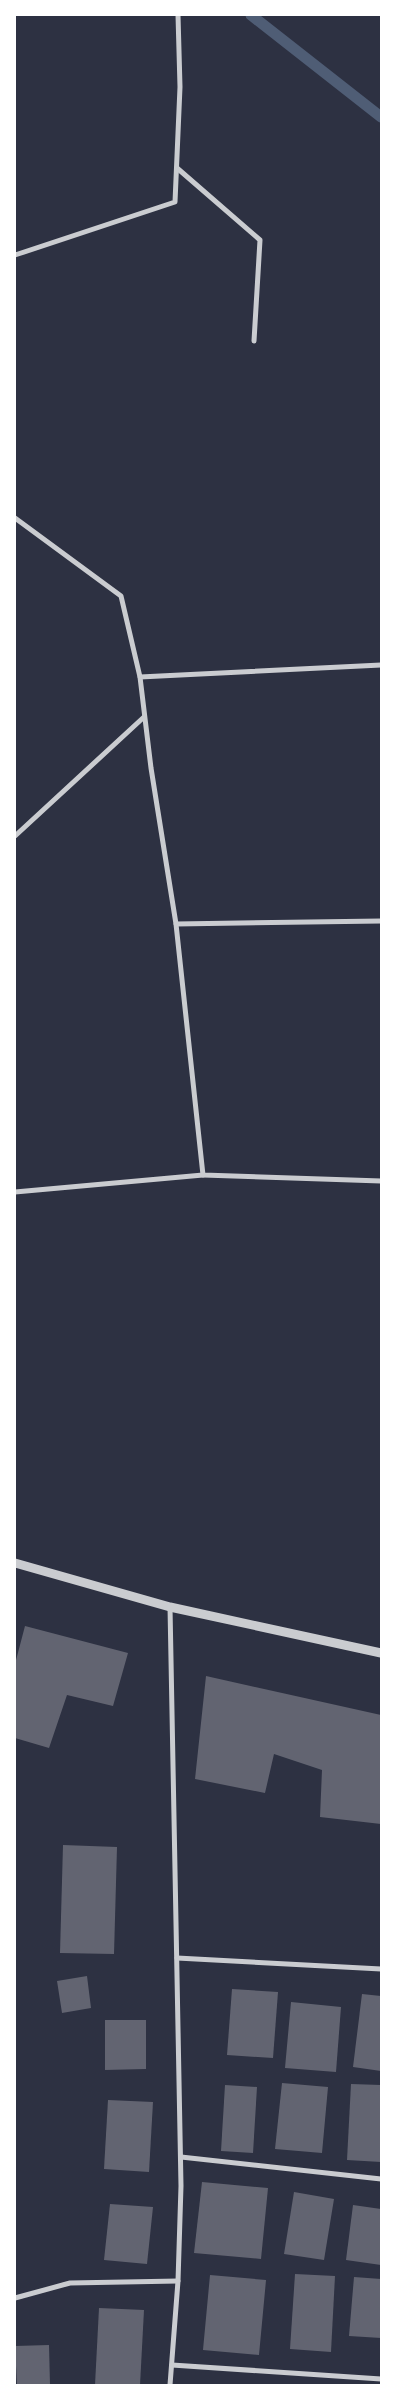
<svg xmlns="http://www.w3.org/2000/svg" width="396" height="2400" font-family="Arial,sans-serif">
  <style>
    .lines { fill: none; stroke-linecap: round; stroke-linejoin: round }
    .stream { stroke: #4f5d75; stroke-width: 11 }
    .building { fill: #626471 }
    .minor { stroke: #caccd0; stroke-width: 5 }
    .tertiary { stroke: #caccd0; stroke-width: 9 }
  </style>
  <rect width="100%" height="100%" fill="#2d3142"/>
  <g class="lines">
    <path class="stream" d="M251,15L381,117"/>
  </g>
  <g class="building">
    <path d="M25,1626L128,1653L113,1706L67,1695L49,1748L15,1738V1664Z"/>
    <path d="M206,1676L381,1715V1824L320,1817L322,1770L274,1754L265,1793L195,1779Z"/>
    <path d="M63,1845L117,1847L114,1954L60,1953Z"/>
    <path d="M87,1976L91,2008L62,2013L57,1981Z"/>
    <path d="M232,1989L278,1992L273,2058L227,2055Z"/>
    <path d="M362,1994L381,1996V2071L353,2067Z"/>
    <path d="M291,2002L341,2007L336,2072L285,2068Z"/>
    <path d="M105,2020H146V2069L105,2070Z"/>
    <path d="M282,2083L328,2087L322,2153L275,2149Z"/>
    <path d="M351,2084L381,2085V2162L347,2160Z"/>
    <path d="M225,2085L257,2087L253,2153L221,2151Z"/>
    <path d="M108,2100L153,2102L149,2172L104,2169Z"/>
    <path d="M202,2182L268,2188L261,2259L194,2253Z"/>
    <path d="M294,2192L334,2199L324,2260L284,2254Z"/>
    <path d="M110,2204L153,2207L147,2264L104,2260Z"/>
    <path d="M353,2205L381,2209V2265L346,2260Z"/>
    <path d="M295,2274L335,2276L331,2352L290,2349Z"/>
    <path d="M210,2275L266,2280L259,2355L203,2350Z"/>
    <path d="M354,2277L381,2279V2338L349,2336Z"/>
    <path d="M99,2308L144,2310L140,2385H95Z"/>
    <path d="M49,2345L50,2385H17L15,2346Z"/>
  </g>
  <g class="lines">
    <g class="minor">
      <path d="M177,168L260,240L254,341"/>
      <path d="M15,255L175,202L180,87L178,15"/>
      <path d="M15,518L121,596L140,677L151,768L176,924L203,1175L381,1181"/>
      <path d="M140,677L381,665"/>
      <path d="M15,836L144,717"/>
      <path d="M176,924L381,921"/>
      <path d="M15,1192L203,1175"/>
      <path d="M177,1958L381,1969"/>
      <path d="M181,2157L381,2179"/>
      <path d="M15,2298L70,2283L178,2281"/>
      <path d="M172,2365L381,2379"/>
      <path d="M170,2385L178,2281L181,2186L170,1607"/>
    </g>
    <path class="tertiary" d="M15,1563L170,1607L381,1653"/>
  </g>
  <rect width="396" height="2400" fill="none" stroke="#ffffff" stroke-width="32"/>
</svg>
